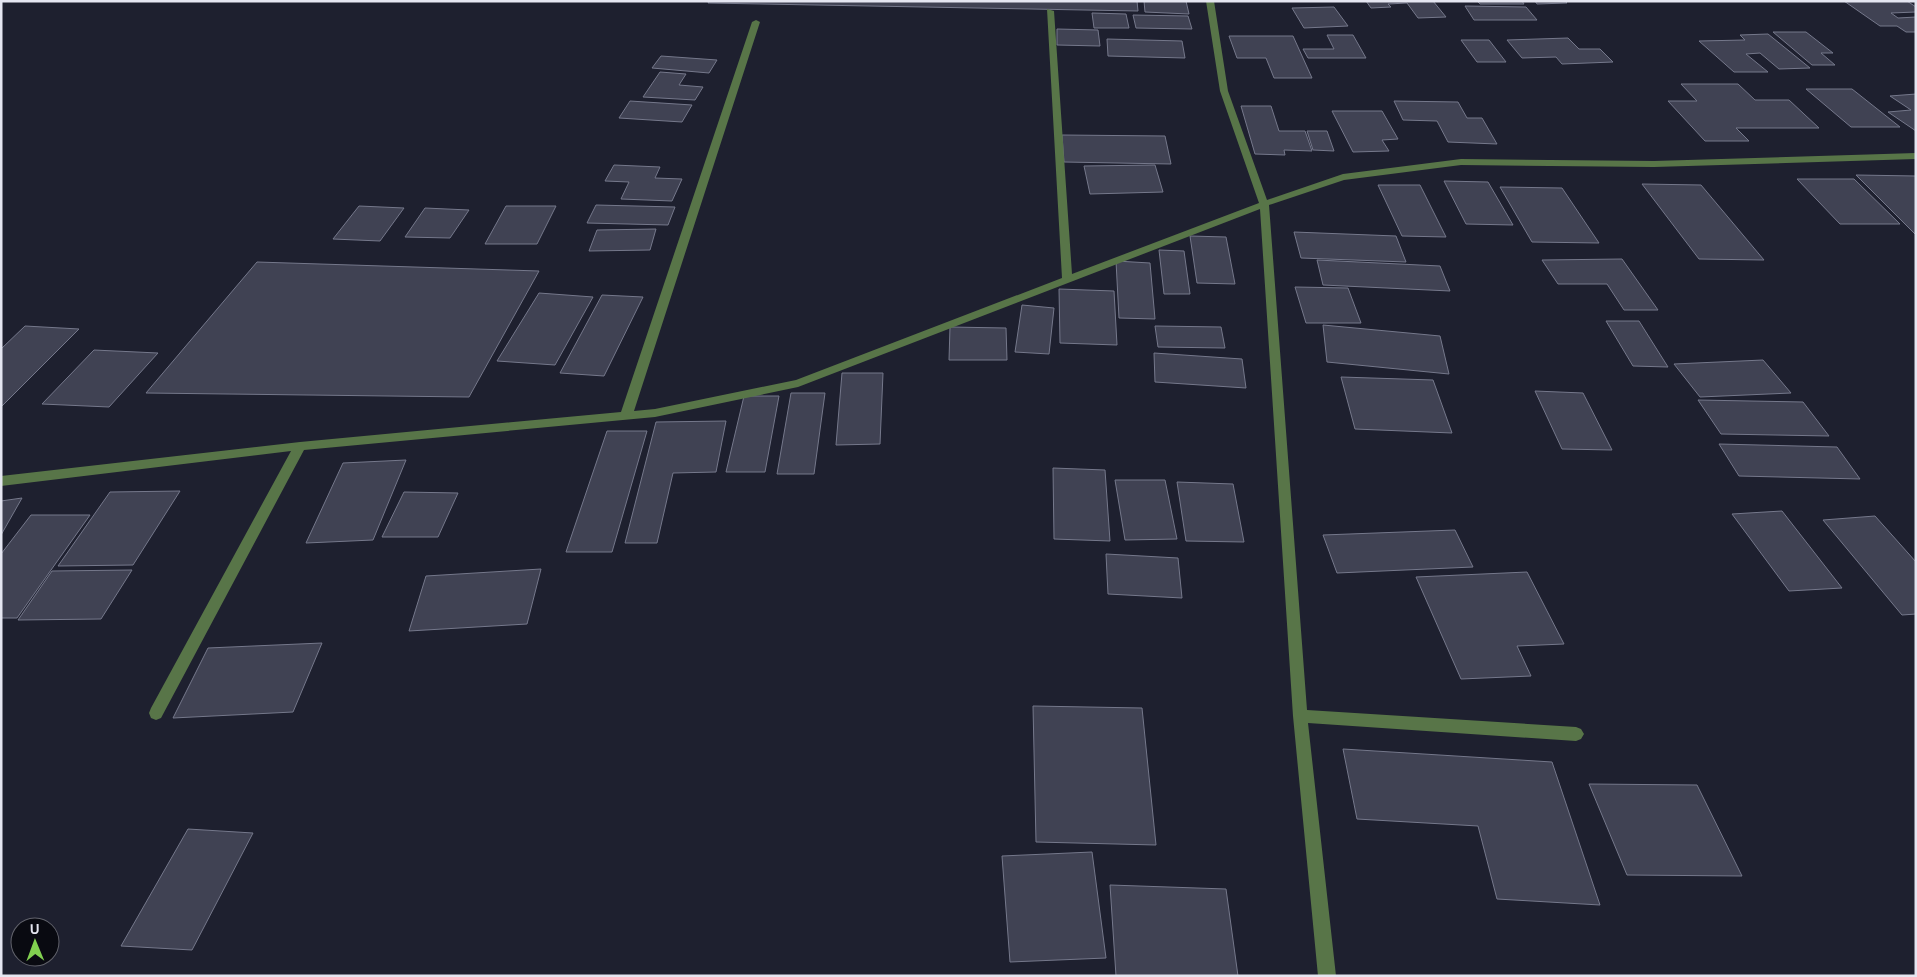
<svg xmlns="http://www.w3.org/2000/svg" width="1917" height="977" font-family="'DM Sans',sans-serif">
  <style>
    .building { fill: #404253; stroke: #75788b }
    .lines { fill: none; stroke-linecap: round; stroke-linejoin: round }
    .minor { fill: #587548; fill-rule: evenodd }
  </style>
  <rect width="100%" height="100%" fill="#1e202f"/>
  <g class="building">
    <path d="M709,1H1137L1138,11L708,3Z"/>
    <path d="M1144,1H1186L1189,14L1145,12Z"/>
    <path d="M1366,1H1433L1446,17L1418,18L1407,3L1388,4L1391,7L1371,8Z"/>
    <path d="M1477,1H1522L1524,4H1480Z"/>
    <path d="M1535,1H1565L1567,3L1537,4Z"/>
    <path d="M1844,1H1907L1916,7V12L1891,13L1898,18L1916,17V32H1906L1897,26H1880Z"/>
    <path d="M1465,6L1526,7L1537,20H1474Z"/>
    <path d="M1334,7L1348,26L1304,28L1292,8Z"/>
    <path d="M1092,13L1126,14L1129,28H1094Z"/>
    <path d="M1133,15L1188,16L1192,29L1136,28Z"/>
    <path d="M1057,29L1098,30L1100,46L1057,45Z"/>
    <path d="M1773,32H1806L1833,53H1821L1835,65H1812Z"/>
    <path d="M1768,34L1810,68L1779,69L1760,53L1746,54L1768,72H1734L1699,41L1745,40L1740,35Z"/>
    <path d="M1327,35H1353L1366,58H1308L1303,49H1334Z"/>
    <path d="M1229,36H1293L1312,78H1274L1266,58H1237Z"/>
    <path d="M1568,38L1579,49H1600L1613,62L1562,64L1556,57L1522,58L1507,40Z"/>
    <path d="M1107,39L1182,41L1185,58L1108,56Z"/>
    <path d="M1461,40H1489L1506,62H1477Z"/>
    <path d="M661,56L717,60L709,73L652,68Z"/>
    <path d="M660,72L686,74L679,85L703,87L695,100L643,97Z"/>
    <path d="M1681,84H1738L1755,100H1789L1819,128H1736L1749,141H1705L1668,101H1697Z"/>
    <path d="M1806,89H1852L1900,127H1851Z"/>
    <path d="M1916,94V131L1888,112L1911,110L1890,96Z"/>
    <path d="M630,101L692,105L682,122L619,118Z"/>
    <path d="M1394,101L1458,102L1467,118H1482L1497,144L1448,142L1437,121L1403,120Z"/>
    <path d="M1241,106H1271L1279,131H1305L1312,151L1284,150L1285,155L1255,154Z"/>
    <path d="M1332,111H1382L1398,139L1382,140L1389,151L1353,152Z"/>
    <path d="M1307,131H1327L1334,151L1313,150Z"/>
    <path d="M1062,135L1165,136L1171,164L1064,162Z"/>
    <path d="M614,165L660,167L655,178L682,179L672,201L621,199L629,182L605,181Z"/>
    <path d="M1155,165L1163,192L1090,194L1084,166Z"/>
    <path d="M1856,175L1916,176V235Z"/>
    <path d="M1797,179H1854L1900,224H1840Z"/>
    <path d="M1444,181L1488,182L1513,225L1466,224Z"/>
    <path d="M1642,184L1701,185L1764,260L1699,259Z"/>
    <path d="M1378,185H1420L1446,237L1402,236Z"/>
    <path d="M1500,187L1562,188L1599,243L1532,242Z"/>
    <path d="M596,205L675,207L668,225L587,223Z"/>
    <path d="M359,206L404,208L380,241L333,239Z"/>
    <path d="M506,206H556L537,244H485Z"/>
    <path d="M425,208L469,210L450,238L405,237Z"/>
    <path d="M656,229L650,250L589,251L597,230Z"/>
    <path d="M1294,232L1396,236L1406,262L1301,258Z"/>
    <path d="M1190,236L1226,237L1235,284L1197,283Z"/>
    <path d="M1159,250L1184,251L1190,294H1164Z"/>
    <path d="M1622,259L1658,310H1624L1607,284H1558L1542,260Z"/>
    <path d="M1317,260L1440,266L1450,291L1323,285Z"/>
    <path d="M1116,261L1150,263L1155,319L1119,318Z"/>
    <path d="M257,262L539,271L469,397L146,393Z"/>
    <path d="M1295,287L1348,288L1361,323H1306Z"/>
    <path d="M1059,289L1114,291L1117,345L1060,343Z"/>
    <path d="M539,293L593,297L555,365L497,361Z"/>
    <path d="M602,295L643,297L604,376L560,373Z"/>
    <path d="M1022,305L1054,308L1049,354L1015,352Z"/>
    <path d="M1606,321H1639L1668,367L1633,366Z"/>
    <path d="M1323,325L1440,336L1449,374L1327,362Z"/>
    <path d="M25,326L79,329L1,407V349Z"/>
    <path d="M1155,326L1221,327L1225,348L1158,347Z"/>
    <path d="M950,327L1006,328L1007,360H949Z"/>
    <path d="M94,350L158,353L109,407L42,404Z"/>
    <path d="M1154,353L1242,359L1246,388L1155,382Z"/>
    <path d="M1763,360L1791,393L1700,397L1674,364Z"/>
    <path d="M842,373H883L880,444L836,445Z"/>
    <path d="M1341,377L1433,380L1452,433L1355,429Z"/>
    <path d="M1535,391L1583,393L1612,450L1562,449Z"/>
    <path d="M791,393H825L814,474H777Z"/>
    <path d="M744,396H779L765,472H726Z"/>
    <path d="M1698,400L1803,402L1829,436L1721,434Z"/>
    <path d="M726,421L716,472L673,473L657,543H625L656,422Z"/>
    <path d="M607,431H647L612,552H566Z"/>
    <path d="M1719,444L1837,447L1860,479L1739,476Z"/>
    <path d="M406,460L373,540L306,543L343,463Z"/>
    <path d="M1053,468L1105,470L1110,541L1054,539Z"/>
    <path d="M1115,480H1165L1177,539L1125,540Z"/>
    <path d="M1177,482L1233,484L1244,542L1186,541Z"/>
    <path d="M180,491L133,565L58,566L110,492Z"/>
    <path d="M404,492L458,493L438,537H382Z"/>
    <path d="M22,498L1,535V501Z"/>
    <path d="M1782,511L1842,588L1789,591L1732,514Z"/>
    <path d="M31,515H90L17,618H1V554Z"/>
    <path d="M1875,516L1916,562V614L1902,615L1823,520Z"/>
    <path d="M1455,530L1473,567L1337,573L1323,535Z"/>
    <path d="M1106,554L1178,558L1182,598L1108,594Z"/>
    <path d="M541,569L527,624L409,631L426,576Z"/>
    <path d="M132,570L101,619L18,620L52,571Z"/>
    <path d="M1527,572L1564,644L1517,646L1531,676L1461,679L1416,577Z"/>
    <path d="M322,643L293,712L173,718L208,648Z"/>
    <path d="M1033,706L1142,708L1156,845L1036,842Z"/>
    <path d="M1343,749L1552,762L1600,905L1497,899L1478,826L1357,819Z"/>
    <path d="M1589,784L1697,785L1742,876L1627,875Z"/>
    <path d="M188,829L253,833L192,950L121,946Z"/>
    <path d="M1092,852L1106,958L1010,962L1002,856Z"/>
    <path d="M1110,885L1226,889L1238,976H1116Z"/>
  </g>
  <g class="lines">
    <path class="minor" d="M1206,1H1214L1228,91L1267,200L1343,174L1461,159L1654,161L1916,153V159L1654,167L1461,165L1344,180L1269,205L1307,710L1576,727L1581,729L1584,734L1581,739L1576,741L1308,723L1336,976H1318L1293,716L1260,209L798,387L655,417L304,450L161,718L156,720L151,718L149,713L151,708L291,451L1,486V476L300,442L621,412L752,22L756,20L760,22L634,411L655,409L796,380L1062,278L1047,9L1054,11L1072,274L1259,203L1220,91Z"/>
  </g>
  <rect width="1917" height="977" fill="none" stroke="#e5e6f1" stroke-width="5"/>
  <g transform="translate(35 942) rotate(359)"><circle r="24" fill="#090a11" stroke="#61626b"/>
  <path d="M0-4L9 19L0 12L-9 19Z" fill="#81d050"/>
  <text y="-8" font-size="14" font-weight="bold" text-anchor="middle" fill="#e5e6f1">U</text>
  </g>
</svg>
